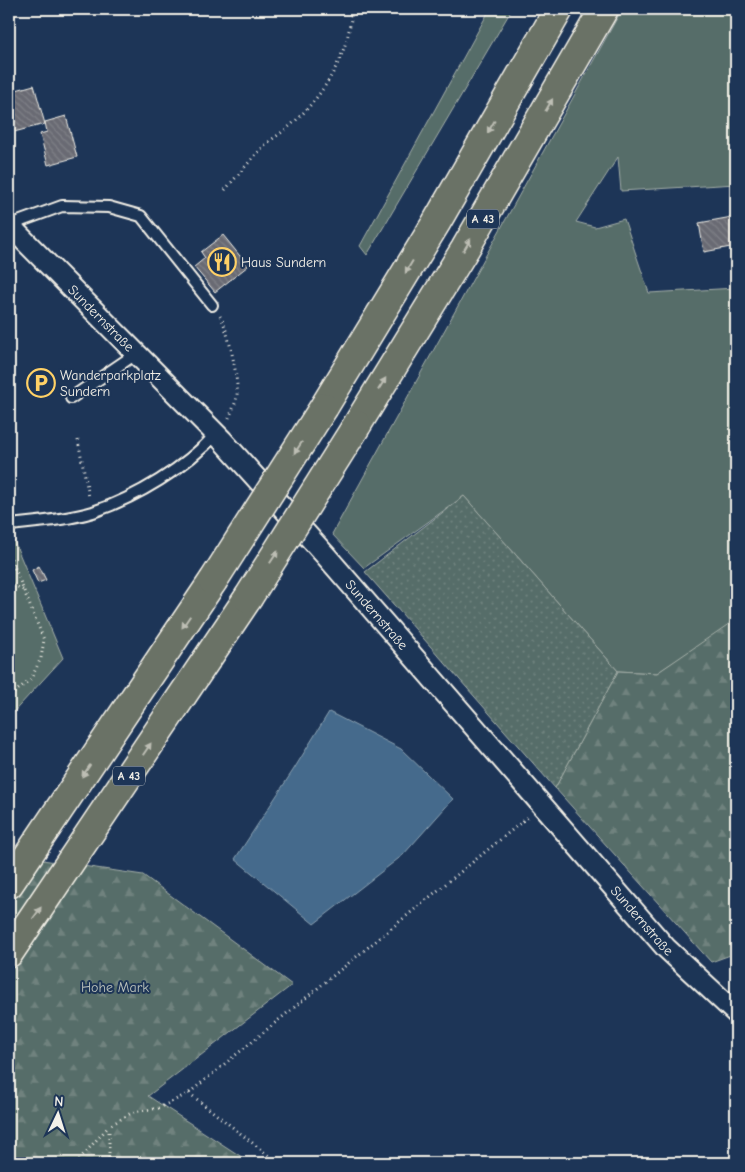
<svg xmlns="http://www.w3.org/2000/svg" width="745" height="1172" font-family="'Comic Neue',sans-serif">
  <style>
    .grass { fill: #566d69; stroke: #a5afa8 }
    .forest { fill: url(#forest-firs); stroke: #a5afa8 }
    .park { fill: url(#park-dots); stroke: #a5afa8 }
    .water { fill: #456b8c; stroke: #8ba1b1 }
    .building { fill: url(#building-back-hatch); stroke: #f4f1e8 }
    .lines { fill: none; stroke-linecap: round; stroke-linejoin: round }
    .service-casing { stroke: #f4f1e8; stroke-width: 14 }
    .minor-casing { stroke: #f4f1e8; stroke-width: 24 }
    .motorway-casing { stroke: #f4f1e8; stroke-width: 31 }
    .path { stroke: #f4f1e8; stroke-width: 3; stroke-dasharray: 1 4; stroke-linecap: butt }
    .service { stroke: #1d3557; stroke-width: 10 }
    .minor { stroke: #1d3557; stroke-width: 20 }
    .motorway { stroke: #6a7266; stroke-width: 28 }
    .motorway-bridge-casing { stroke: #f4f1e8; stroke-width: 31; stroke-linecap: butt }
    .motorway-bridge { stroke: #6a7266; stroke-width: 28 }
    .oneway { fill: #bdbeb4 }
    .labels { text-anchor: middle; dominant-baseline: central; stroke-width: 4; stroke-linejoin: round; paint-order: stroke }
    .shield { fill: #1d3557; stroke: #b4b9bc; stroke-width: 1 }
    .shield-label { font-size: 12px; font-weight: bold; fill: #f4f1e8 }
    .poi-label { font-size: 14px; fill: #f4f1e8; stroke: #1d3557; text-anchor: start }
    .street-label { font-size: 14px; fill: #f4f1e8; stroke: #1d3557 }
    .park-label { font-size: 14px; fill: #bdc3bc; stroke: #1d3557 }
  </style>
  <defs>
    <pattern id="forest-firs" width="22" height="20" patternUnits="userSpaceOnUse" patternTransform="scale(1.25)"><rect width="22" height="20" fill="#566d69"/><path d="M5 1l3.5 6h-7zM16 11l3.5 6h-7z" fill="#6f827e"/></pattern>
    <pattern id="park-dots" width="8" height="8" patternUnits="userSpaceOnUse" patternTransform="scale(1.25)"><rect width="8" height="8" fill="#566d69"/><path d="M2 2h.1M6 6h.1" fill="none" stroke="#6f827e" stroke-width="1.8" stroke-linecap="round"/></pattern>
    <pattern id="building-back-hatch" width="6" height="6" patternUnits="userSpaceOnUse" patternTransform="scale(1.25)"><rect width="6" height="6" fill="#696a73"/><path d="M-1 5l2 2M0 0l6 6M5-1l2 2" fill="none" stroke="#7f8087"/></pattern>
  </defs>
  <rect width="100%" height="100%" fill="#1d3557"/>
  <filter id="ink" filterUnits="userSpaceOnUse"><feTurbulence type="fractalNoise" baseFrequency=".02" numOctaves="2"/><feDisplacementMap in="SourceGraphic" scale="10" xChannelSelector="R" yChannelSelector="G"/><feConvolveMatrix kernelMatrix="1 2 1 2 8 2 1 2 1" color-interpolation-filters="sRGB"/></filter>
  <g filter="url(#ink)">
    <g class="grass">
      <path d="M490,9H512L367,255L360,246Z"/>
      <path d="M622,9H736V184L621,191L618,157L576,222L595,227L624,219L649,293L736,288V621L657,673L618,671L464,496L364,568L332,534Z"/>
      <path d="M9,529L63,658L9,717Z"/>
    </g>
    <g class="forest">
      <path d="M736,619V953L711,962L555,788L618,671L657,673Z"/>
      <path d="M9,855L143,875L292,985L148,1096L251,1163H9Z"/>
    </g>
    <path class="park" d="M464,496L618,671L555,788L365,572Z"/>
    <path class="water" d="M329,712L401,749L453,799L403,855L314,924L235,859L294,769Z"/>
    <g class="building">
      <path d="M34,85L45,124L10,133L9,92Z"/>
      <path d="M66,116L77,157L48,165L40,134L47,132L45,122Z"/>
      <path d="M732,217L736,246L704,252L699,223Z"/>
      <path d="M223,235L248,266L215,292L194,267L205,258L201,252Z"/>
      <path d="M39,566L46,580L38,583L32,570Z"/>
    </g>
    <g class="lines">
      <defs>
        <g id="service">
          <path d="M10,225L62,206L109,207L141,216L212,305"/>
          <path d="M71,398L137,353"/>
          <path d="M9,525C36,522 67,520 93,512C137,497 185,468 216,434"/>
        </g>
        <g id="minor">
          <path id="s1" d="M9,225L222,440L327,557L666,948L736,1013"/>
        </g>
        <g id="motorway">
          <path d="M324,407L436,223L559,9"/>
          <path d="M357,425L465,249L604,9"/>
          <path d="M9,884L213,581"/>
          <path d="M9,953L248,598"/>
        </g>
      </defs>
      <use href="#service" class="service-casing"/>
      <use href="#minor" class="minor-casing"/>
      <use href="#motorway" class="motorway-casing"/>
      <g class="path">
        <path d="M225,190C237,176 250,161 263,147C271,139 282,133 291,125C324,95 349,55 352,9"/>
        <path d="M220,316C228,328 239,381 237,395C236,403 232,411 229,418"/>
        <path d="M78,440L89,497"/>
        <path d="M9,554L44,640L41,658L31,679L15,692L9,694"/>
        <path d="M9,582L23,590"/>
        <path d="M189,1093L278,1163"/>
        <path d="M76,1163L109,1126"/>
        <path d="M109,1163V1126L133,1112L159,1108L189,1093L528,817"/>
      </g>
      <use href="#service" class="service"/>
      <use href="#minor" class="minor"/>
      <use href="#motorway" class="motorway"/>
      <defs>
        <g id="motorway-bridge">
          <path d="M213,581L324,407"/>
          <path d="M248,598L357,425"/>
        </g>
      </defs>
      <use href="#motorway-bridge" class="motorway-bridge-casing"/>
      <use href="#motorway-bridge" class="motorway-bridge"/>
    </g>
    <defs><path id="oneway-solid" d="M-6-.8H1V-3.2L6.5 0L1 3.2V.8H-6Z" transform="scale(1.25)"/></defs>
    <g class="oneway">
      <use href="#oneway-solid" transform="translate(549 105) rotate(-60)"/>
      <use href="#oneway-solid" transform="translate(491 127) rotate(120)"/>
      <use href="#oneway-solid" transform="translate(467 245) rotate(-59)"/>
      <use href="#oneway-solid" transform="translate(409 267) rotate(121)"/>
      <use href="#oneway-solid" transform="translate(382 384) rotate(-58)"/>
      <use href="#oneway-solid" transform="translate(298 448) rotate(123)"/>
      <use href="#oneway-solid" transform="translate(274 557) rotate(-57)"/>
      <use href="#oneway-solid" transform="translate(186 622) rotate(124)"/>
      <use href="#oneway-solid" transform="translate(147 749) rotate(-56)"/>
      <use href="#oneway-solid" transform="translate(86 771) rotate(124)"/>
      <use href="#oneway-solid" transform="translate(37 913) rotate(-55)"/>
    </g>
  </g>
  <defs>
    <symbol id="restaurant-ring" viewBox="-11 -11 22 22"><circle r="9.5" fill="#1d3557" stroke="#ffd166" stroke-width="1.5"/><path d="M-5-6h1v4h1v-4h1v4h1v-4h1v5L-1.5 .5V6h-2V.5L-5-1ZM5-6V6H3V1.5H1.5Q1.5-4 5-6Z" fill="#ffd166"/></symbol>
    <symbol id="parking-ring" viewBox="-11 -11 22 22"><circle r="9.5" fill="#1d3557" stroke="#ffd166" stroke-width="1.5"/><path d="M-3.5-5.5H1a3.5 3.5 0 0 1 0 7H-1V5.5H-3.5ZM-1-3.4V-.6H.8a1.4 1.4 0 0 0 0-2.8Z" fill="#ffd166"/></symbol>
  </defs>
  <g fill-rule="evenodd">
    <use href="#restaurant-ring" x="206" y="246" width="32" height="32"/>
    <use href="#parking-ring" x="25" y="367" width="32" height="32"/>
  </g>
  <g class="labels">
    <g class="shield">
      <rect x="467" y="209.5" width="32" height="19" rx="4"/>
      <rect x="113" y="766.5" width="32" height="19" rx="4"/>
    </g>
    <g class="shield-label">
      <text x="483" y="219">A 43</text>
      <text x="129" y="776">A 43</text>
    </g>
    <g class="poi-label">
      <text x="241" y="262">Haus Sundern</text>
      <text x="60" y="375">Wanderparkplatz<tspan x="60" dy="16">Sundern</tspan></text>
    </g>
    <g class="street-label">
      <text stroke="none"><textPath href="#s1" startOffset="131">Sundernstraße</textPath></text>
      <text stroke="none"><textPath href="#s1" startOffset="536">Sundernstraße</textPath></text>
      <text stroke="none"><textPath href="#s1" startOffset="941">Sundernstraße</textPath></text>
    </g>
    <g class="park-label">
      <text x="115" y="987">Hohe Mark</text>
    </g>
  </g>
  <rect width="745" height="1172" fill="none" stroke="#1d3557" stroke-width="30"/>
  <rect x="15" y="15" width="715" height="1142" fill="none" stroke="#f4f1e8" stroke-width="2" filter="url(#ink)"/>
  <g transform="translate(58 1114) rotate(4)" stroke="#1d3557" stroke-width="4" paint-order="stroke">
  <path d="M0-4L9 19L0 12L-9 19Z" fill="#f4f1e8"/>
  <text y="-8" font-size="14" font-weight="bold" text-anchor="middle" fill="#f4f1e8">N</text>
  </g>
</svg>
